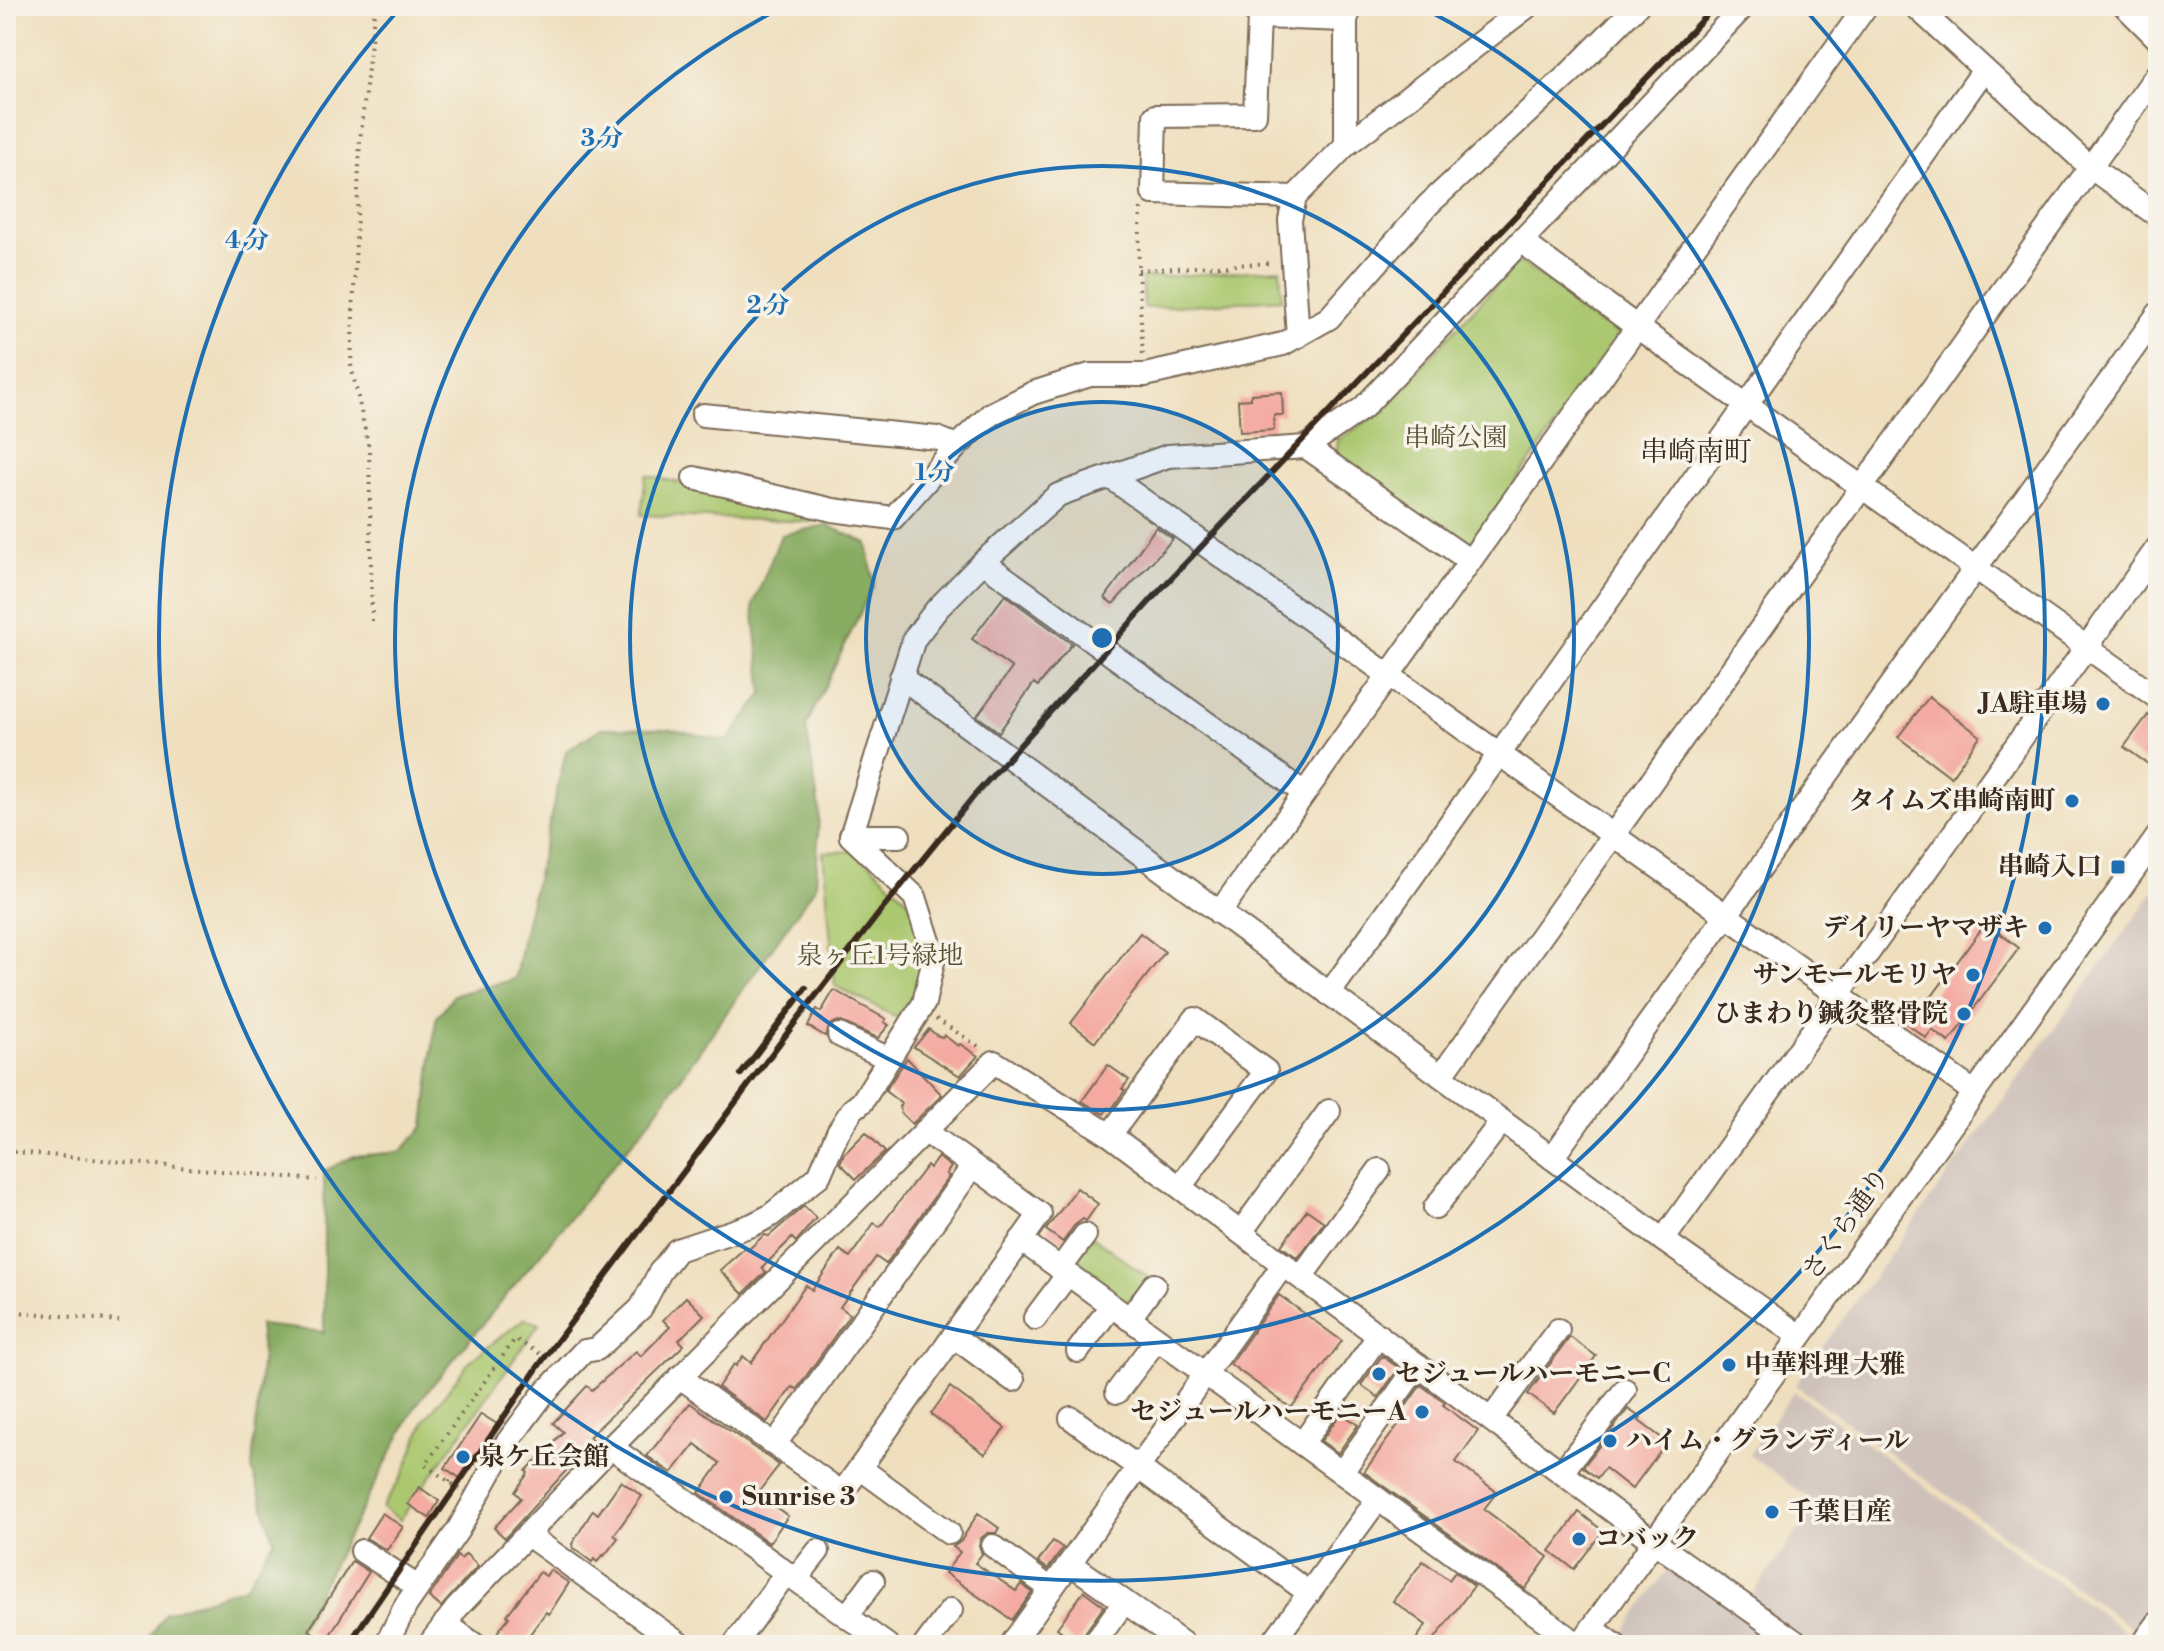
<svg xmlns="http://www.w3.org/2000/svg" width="2164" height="1651" font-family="'Libre Bodoni','Noto Serif JP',serif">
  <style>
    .industrial { fill: #cec1ba }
    .green { fill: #abc86f; stroke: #737946; stroke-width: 2 }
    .forest { fill: #88ac62; stroke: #626b40; stroke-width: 2 }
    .building { fill: #f4aaa1 }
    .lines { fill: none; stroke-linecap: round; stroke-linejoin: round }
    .minor-casing { stroke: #7a6956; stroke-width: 26 }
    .path { stroke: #7a6956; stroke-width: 4; stroke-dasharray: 2 6; stroke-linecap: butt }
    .minor { stroke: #fff; stroke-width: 22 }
    .rail { stroke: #3b2a1e; stroke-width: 6 }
    .ring { fill: none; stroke: #1f6fb2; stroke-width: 4 }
    .poi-dot { fill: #1f6fb2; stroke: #f7f3e8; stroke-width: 3 }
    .labels { text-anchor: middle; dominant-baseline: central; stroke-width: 7; stroke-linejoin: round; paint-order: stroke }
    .park-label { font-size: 26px; fill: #575232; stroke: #f7f3e8 }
    .poi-label { font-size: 26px; font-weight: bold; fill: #3b2a1e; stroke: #f7f3e8; text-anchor: end }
    .street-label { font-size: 26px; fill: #3b2a1e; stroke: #f7f3e8 }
    .neighbourhood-label { font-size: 28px; fill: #3b2a1e; stroke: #f7f3e8 }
    .centre { fill: #1f6fb2; stroke: #f7f3e8; stroke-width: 4 }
    .ring-label { font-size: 24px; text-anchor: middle; font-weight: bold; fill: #1f6fb2; stroke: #f7f3e8; stroke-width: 7; stroke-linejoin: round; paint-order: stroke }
  </style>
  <rect width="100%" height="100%" fill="#f7f3e8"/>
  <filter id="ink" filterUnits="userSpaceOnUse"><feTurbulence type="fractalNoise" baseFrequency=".0125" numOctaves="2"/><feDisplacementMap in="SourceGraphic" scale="16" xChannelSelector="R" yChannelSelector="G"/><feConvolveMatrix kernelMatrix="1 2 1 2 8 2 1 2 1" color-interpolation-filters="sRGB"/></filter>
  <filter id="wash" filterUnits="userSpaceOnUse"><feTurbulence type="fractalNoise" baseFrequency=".006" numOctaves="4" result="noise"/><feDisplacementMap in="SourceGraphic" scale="32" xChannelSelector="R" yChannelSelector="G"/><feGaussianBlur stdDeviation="1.8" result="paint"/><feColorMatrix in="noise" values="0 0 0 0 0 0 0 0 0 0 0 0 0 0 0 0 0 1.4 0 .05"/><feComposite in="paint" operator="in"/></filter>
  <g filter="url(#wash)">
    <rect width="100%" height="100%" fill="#efdfbe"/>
    <g class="industrial">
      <path d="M2158,886V1609L2140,1634L1795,1385Z"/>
      <path d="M1794,1391L2135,1639L2130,1645H1814L1748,1600L1817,1504L1749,1455Z"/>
      <path d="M1672,1563L1789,1645H1615Z"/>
    </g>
    <g class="green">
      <path d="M1522,263L1616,329L1619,337L1473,541L1461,544L1336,455L1338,440L1377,415L1515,264Z"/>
      <path d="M1280,269L1282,299L1144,308L1142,278Z"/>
      <path d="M646,475L815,515L812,522L641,515Z"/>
      <path d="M857,851L913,905L929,957L906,1022L835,986L823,852Z"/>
      <path d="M1092,1236L1150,1279L1129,1307L1072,1269Z"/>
      <path d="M525,1318L539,1324L400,1520L382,1508L403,1475L425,1420L470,1361Z"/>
    </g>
    <path class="forest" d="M826,525L867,543L874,584L806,726L819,809L816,886L653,1117L416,1405L291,1645H145L165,1613L245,1587L274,1540L252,1469L262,1353L259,1325L324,1332V1171L354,1156L400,1152L424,1127L436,1019L454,995L515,979L523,935L566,751L601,728L669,729L727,741L763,694L753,606L781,535Z"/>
    <g id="blocks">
      <g class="building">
        <path d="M1282,392L1283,415H1274V430L1240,432L1238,400L1251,399V394Z"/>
        <path d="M1156,527L1173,539L1113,604L1105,598Z"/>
        <path d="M1005,595L1072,644L1038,686L1034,683L999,732L977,716L1012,668L972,639Z"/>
        <path d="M1929,697L1980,736L1951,777L1898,737Z"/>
        <path d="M2148,715L2158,723V771L2124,747Z"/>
        <path d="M1986,923L2019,948L1949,1042L1932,1030L1926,1038L1902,1020L1916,1001L1924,1007Z"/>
        <path d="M1140,933L1165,952L1095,1042L1071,1023Z"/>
        <path d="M834,990L886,1019L884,1022L889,1025L878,1038L839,1021L831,1024L825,1036L808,1026L817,1009L821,1012Z"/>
        <path d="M929,1029L936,1035L942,1037L944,1035L958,1046L960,1044L978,1056L960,1076L914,1047Z"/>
        <path d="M907,1058L942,1095L912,1124L901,1113L899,1107L902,1104L885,1091Z"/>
        <path d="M1108,1065L1129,1080L1122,1089L1125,1090L1111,1110L1108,1108L1104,1114L1082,1101Z"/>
        <path d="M866,1132L885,1152L856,1179L840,1163L844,1154Z"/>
        <path d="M938,1157L951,1167L946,1174L949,1176L886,1264L876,1257L840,1307L850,1314L797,1389L792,1387L767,1422L718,1387L734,1364L736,1366L743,1356L751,1363L806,1285L812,1290L840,1250L850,1257L874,1223L880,1227L927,1165L930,1168Z"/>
        <path d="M1077,1188L1098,1204L1086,1221L1083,1219L1074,1226L1063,1242L1046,1230Z"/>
        <path d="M804,1206L816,1218L796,1242L792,1238L762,1268L766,1272L743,1294L720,1270L746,1247L748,1250L764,1235L769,1236Z"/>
        <path d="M1307,1210L1324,1222L1298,1258L1281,1246Z"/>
        <path d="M1279,1295L1342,1341L1291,1408L1230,1364Z"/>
        <path d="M686,1297L704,1315L679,1340L684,1345L589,1437L593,1441L505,1538L494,1528L521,1498L515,1492L528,1473L526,1471L563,1432L553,1423L587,1386L592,1390L636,1351L641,1356L670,1327L663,1320Z"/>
        <path d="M1570,1337L1596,1356L1554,1413L1528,1394Z"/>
        <path d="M1382,1356L1399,1368L1378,1397L1361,1385Z"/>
        <path d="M1421,1385L1445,1403L1443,1405L1478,1431L1456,1462L1497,1492L1484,1509L1548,1557L1525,1589L1364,1472L1398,1425L1404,1416L1401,1413Z"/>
        <path d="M950,1387L1005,1428L985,1454L931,1414Z"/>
        <path d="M690,1403L779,1465L757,1494L788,1516L769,1543L699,1493L720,1463L695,1444L672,1473L647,1456Z"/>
        <path d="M1628,1409L1641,1418L1639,1421L1667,1442L1632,1489L1605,1468L1597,1478L1583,1467Z"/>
        <path d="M1341,1413L1358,1425L1338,1453L1321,1441Z"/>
        <path d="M481,1414L497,1424L460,1478L445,1468Z"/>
        <path d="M621,1481L642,1496L614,1535L618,1538L604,1556L603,1555L597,1562L594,1559L592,1562L573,1548L572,1544L593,1510L598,1514Z"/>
        <path d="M419,1487L439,1501L429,1518L408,1504Z"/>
        <path d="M1579,1512L1603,1531L1574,1569L1550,1551Z"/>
        <path d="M382,1513L403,1527L387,1550L366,1538Z"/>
        <path d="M978,1513L999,1528L996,1533H988L981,1538L979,1545L982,1554L975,1563L1016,1591L1021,1584L1032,1592L1012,1620L945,1573L960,1552L953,1547L961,1541Z"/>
        <path d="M1053,1541L1063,1548L1048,1569L1038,1562Z"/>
        <path d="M466,1554L478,1566L441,1607L429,1597L457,1556L461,1559Z"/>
        <path d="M352,1561L369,1572L326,1641L309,1630Z"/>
        <path d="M1423,1561L1449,1580L1455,1572L1474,1586L1430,1645H1412L1426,1625L1393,1601Z"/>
        <path d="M550,1570L569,1583L549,1614L546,1612L522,1645H514L497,1633L509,1617L507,1615L540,1572L546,1576Z"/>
        <path d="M1084,1591L1104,1606L1082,1637L1079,1645L1057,1628Z"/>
      </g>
    </g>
  </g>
  <g filter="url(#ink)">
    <use href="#blocks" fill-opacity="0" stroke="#7a6956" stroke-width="2"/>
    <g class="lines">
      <defs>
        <g id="minor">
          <path d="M1915,6L2090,167L2158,216"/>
          <path d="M2125,6L2158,39"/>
          <path d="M1346,145V20"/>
          <path d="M1295,197L1153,193L1155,116L1255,115L1259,17L1346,20L1351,6"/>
          <path d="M1521,241L1637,327L2158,698"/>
          <path d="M1298,336L1290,220L1295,197L1346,145L1528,6"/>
          <path d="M703,415L937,438L957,446"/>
          <path d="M1306,447L1470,561"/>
          <path d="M1110,477L1974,1092"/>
          <path d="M694,478L833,510L893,518L957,446L991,414L1033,393L1090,375H1145L1283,344L1329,318L1428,205L1571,72L1637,6"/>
          <path d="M983,562L1304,793"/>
          <path d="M901,677L1663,1240L1800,1336"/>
          <path d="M851,836H899"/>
          <path d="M1219,913L1866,6"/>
          <path d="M1329,994L1984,70"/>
          <path d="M839,1035L889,1059"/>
          <path d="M1441,1076L2158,73"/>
          <path d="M1110,1135L1195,1019L1266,1071L1180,1187"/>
          <path d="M1552,1158L2158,314"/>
          <path d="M1435,1208L1502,1121"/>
          <path d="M1241,1232L1329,1111"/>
          <path d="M1021,1240L1579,1645"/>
          <path d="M1663,1240L2158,547"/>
          <path d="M1060,1269L1085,1235"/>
          <path d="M1301,1277L1379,1170"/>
          <path d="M1035,1318L1068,1274"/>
          <path d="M1129,1319L1154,1285"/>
          <path d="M953,1336L1013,1380"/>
          <path d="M1078,1351L1111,1306"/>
          <path d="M680,1377L842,1493L1040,1214L925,1131"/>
          <path d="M1117,1392L1157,1339"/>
          <path d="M1071,1418L1309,1593"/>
          <path d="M1491,1419L1558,1330"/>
          <path d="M775,1444L973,1166"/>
          <path d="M1302,1444L1379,1335"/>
          <path d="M611,1447L887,1645"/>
          <path d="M860,1468L949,1533"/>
          <path d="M1342,1472L1418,1365"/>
          <path d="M1562,1472L1625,1390"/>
          <path d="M528,1535L681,1645"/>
          <path d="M993,1546L1051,1589"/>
          <path d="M362,1551L418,1587"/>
          <path d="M1070,1563L1185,1645"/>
          <path d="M796,1579L818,1551"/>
          <path d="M847,1616L873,1581"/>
          <path d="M445,1623L475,1645"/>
          <path d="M1592,1628L1615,1645"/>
          <path d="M386,1645L406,1605L458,1530L506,1444L541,1397L584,1351L597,1349L641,1308L660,1272L677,1250L752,1225L770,1216L819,1176L838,1132L852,1110L862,1102L924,1003L934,957L915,897L851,836L914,639L937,609L983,562L1058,495L1168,456L1306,447L1363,408L1744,6"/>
          <path d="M429,1645L457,1608L611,1447L994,1062L1110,1135L1653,1541L1800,1645"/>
          <path d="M734,1645L786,1573"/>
          <path d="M925,1645L951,1610"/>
          <path d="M1011,1645L1284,1264"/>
          <path d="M1093,1645L1124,1602"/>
          <path d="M1271,1645L1378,1499"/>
          <path d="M1580,1645L2158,836"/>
          <path d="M2142,1645L2158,1623"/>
        </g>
      </defs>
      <use href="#minor" class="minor-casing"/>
      <g class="path">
        <path d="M1141,208L1138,270L1143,355"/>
        <path d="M1138,270L1273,263"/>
        <path d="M372,621L369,448L351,365L360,140L375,6"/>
        <path d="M936,1019L983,1049"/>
        <path d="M6,1151L317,1180"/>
        <path d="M6,1311L119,1321"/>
        <path d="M449,1482L454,1474"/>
        <path d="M460,1489L425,1465L515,1339L549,1359"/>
      </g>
      <use href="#minor" class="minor"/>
      <g class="rail">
        <path d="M741,1074L806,988"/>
        <path d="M348,1645L540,1364L797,1020L880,912L974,796L1161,589L1715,6"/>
      </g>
    </g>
  </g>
  <circle cx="1102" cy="638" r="236" fill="#1f6fb2" fill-opacity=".12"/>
  <g class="ring">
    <circle cx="1102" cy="638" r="236"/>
    <circle cx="1102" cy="638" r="472"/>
    <path d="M1423 8A707 707 0 1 1 781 8"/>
    <path d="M1803 7A943 943 0 1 1 401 7"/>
  </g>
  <g class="poi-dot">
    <circle cx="2103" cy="704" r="8"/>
    <circle cx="2072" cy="801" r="8"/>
    <rect x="2110" y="859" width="16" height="16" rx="4"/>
    <circle cx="2045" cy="928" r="8"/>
    <circle cx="1973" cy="975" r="8"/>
    <circle cx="1964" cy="1014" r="8"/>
    <circle cx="1729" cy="1365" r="8"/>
    <circle cx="1379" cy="1374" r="8"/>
    <circle cx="1422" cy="1412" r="8"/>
    <circle cx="1610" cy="1441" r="8"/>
    <circle cx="463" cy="1457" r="8"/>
    <circle cx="726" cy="1497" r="8"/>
    <circle cx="1772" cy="1512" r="8"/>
    <circle cx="1579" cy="1539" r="8"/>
  </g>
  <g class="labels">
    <g class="park-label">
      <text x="1456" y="438">串崎公園</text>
      <text x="880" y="956">泉ヶ丘1号緑地</text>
    </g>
    <g class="poi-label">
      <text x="2087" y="704">JA駐車場</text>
      <text x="2056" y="801">タイムズ串崎南町</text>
      <text x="2102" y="867">串崎入口</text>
      <text x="2029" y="928">デイリーヤマザキ</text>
      <text x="1957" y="975">サンモールモリヤ</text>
      <text x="1948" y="1014">ひまわり鍼灸整骨院</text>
      <text x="1745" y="1365" text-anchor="start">中華料理 大雅</text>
      <text x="1395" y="1374" text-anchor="start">セジュールハーモニーC</text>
      <text x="1406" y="1412">セジュールハーモニーA</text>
      <text x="1626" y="1441" text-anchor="start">ハイム・グランディール</text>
      <text x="479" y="1457" text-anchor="start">泉ケ丘会館</text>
      <text x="742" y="1497" text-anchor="start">Sunrise 3</text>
      <text x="1788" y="1512" text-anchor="start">千葉日産</text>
      <text x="1595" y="1539" text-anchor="start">コバック</text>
    </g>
    <g class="street-label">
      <text transform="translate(1846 1224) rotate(-55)">さくら通り</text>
    </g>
    <g class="neighbourhood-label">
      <text x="1696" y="452">串崎南町</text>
    </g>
  </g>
  <circle cx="1102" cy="638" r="12" class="centre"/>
  <g class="ring-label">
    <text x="602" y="146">3 分</text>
    <text x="247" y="248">4 分</text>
    <text x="768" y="313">2 分</text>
    <text x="935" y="480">1 分</text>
  </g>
  <rect width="2164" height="1651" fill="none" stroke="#f7f3e8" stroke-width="32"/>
</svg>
